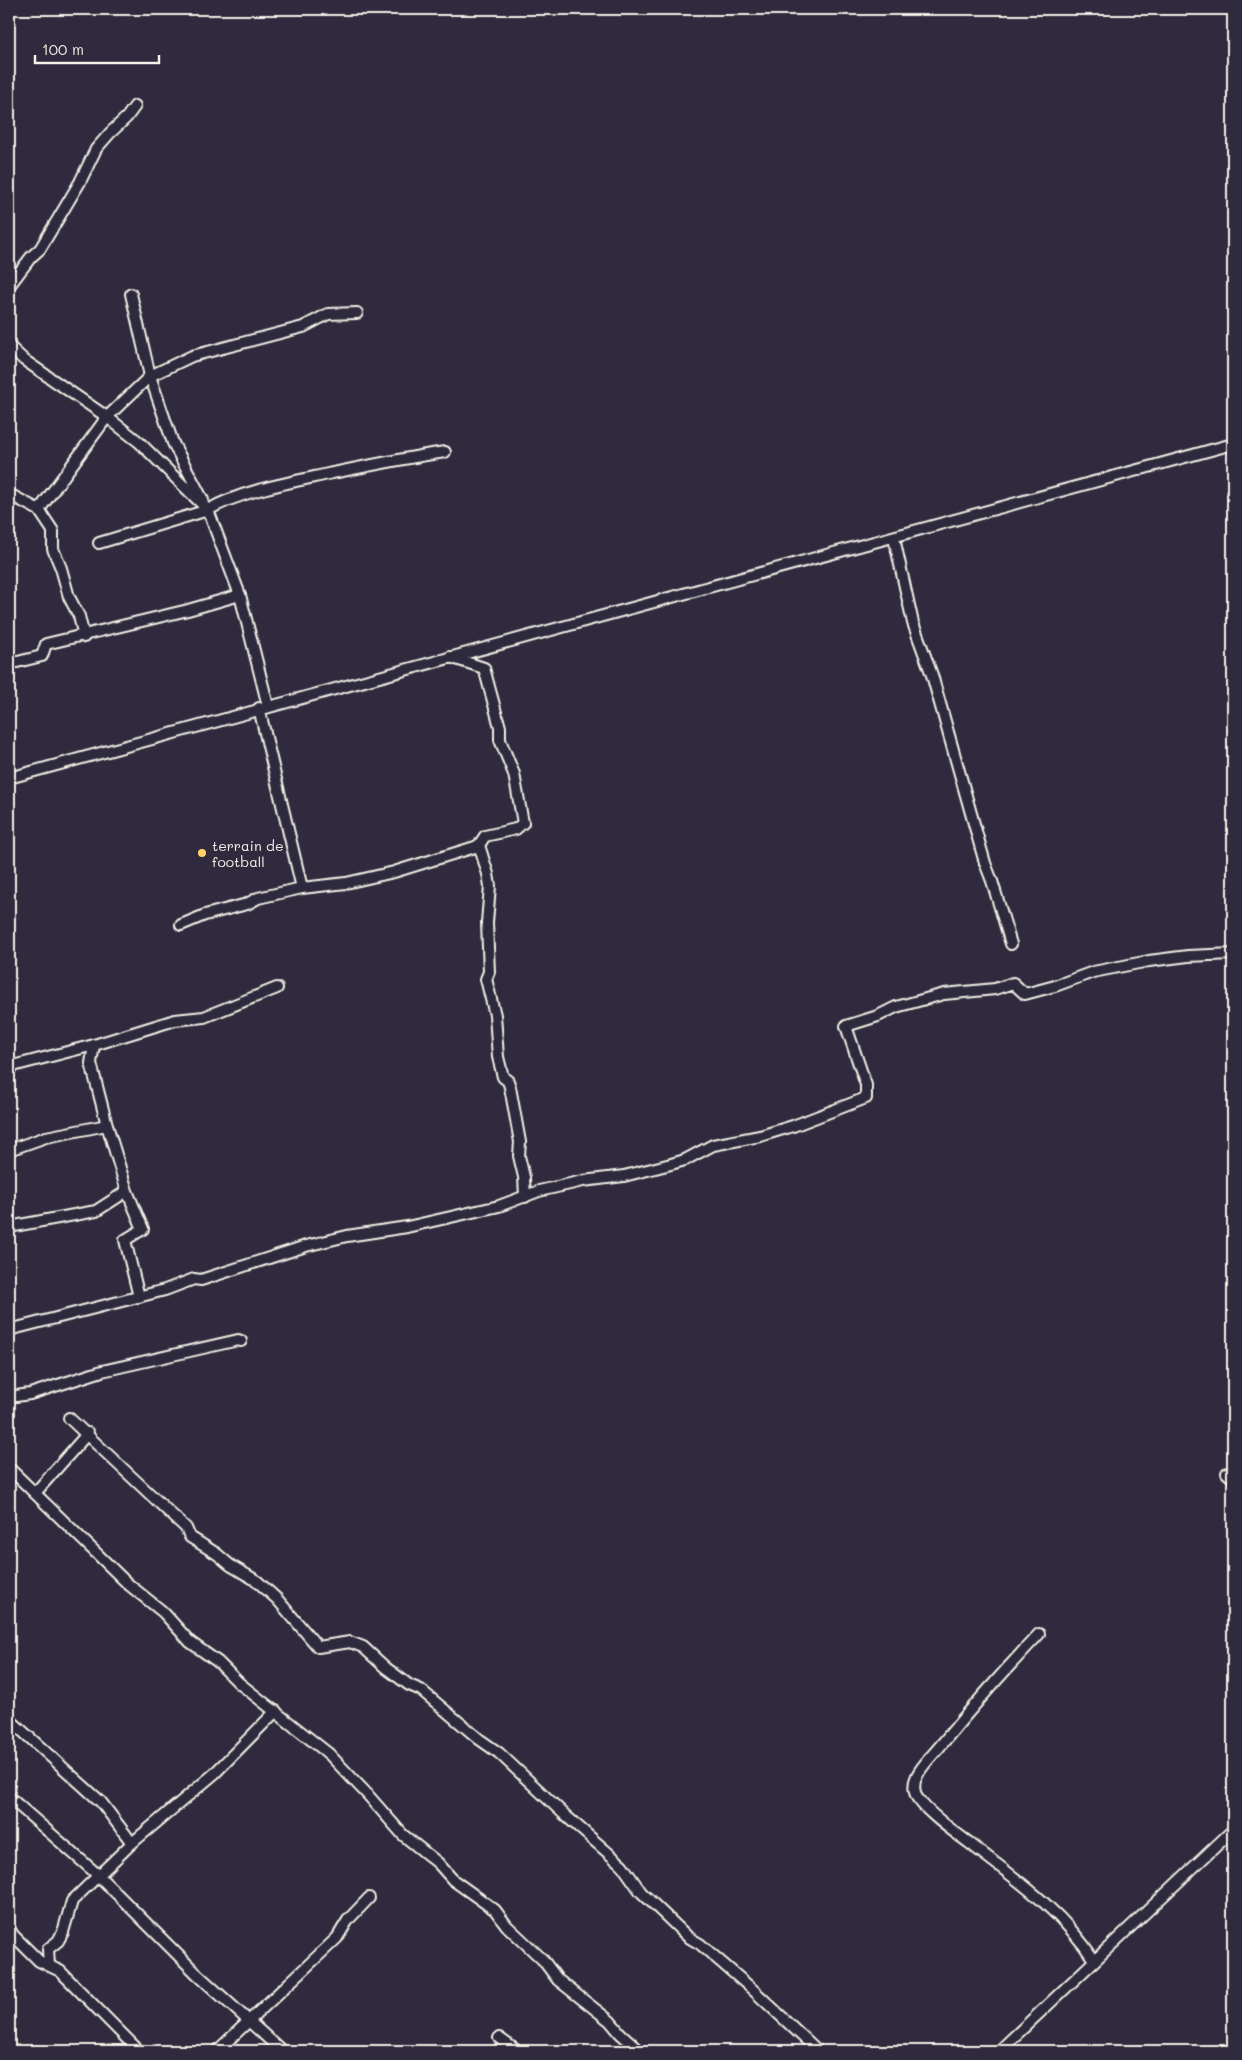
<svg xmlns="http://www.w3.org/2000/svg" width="1242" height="2060" font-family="Mali,sans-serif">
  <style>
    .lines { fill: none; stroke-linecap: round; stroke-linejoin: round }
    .street-casing { stroke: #f4f1e8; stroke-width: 14 }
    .street { stroke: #2f2a3d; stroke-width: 10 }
    .poi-dot { fill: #ffd166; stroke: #2f2a3d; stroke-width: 2 }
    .labels { text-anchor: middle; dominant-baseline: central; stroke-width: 4; stroke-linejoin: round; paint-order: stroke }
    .poi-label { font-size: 14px; fill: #f4f1e8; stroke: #2f2a3d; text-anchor: start }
  </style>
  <rect width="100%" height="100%" fill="#2f2a3d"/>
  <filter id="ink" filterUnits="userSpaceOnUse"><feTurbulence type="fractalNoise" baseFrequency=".02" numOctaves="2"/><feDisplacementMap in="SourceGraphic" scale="10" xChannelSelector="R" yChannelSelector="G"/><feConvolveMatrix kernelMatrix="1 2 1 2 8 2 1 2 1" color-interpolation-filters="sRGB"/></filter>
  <g filter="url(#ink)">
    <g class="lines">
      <defs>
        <g id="street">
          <path d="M9,286L31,257L40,249L80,182L96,149L110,133L127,117L135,106"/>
          <path d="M131,294L150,376L173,443L203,500"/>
          <path d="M9,346L24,360L107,417L139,442L208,510L240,595L268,706"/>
          <path d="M9,494L39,510L53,531V549L61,568L69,597L79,616L84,637"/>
          <path d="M39,510L107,417L150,376L192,356L303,327L328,314L357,313"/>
          <path d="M894,538L913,623L932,675L985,863L992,881L1011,944"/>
          <path d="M99,543L208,510C241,491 291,482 328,474C367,466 405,458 445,452"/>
          <path d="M9,664L42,656L46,644L188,610L240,595"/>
          <path d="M259,708L302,888"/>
          <path d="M9,778C416,664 826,558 1233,444"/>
          <path d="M479,845L488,874L490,886L487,923L489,972L486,979L495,1015L498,1057L503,1077L508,1081L510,1087L520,1142L519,1156L524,1177L525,1197"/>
          <path d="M181,925L205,915L247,904L258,898L302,888L346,883L394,872L475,847L479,845L485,836L516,829L523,823L514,774L500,740V727L484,668L450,657"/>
          <path d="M94,1045L91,1063L107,1125L127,1191L143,1229L125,1240L139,1297"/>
          <path d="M9,1067L94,1045L175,1020L204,1017L277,988"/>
          <path d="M9,1150L46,1137L107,1125"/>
          <path d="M9,1227L96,1211L127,1191"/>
          <path d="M9,1330L165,1290L194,1279L201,1280L306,1246L347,1236L407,1227L499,1206L539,1191L583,1181L624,1176L671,1164L685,1160L713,1145L760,1136L793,1126L866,1098V1085L846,1026L878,1016L896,1007L944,994L995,989L1013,983L1025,994L1055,986L1093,972L1149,961L1188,956L1233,954"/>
          <path d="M9,1397L30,1394L102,1371L238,1340L241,1341"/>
          <path d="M69,1418L186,1528L190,1537L217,1554L230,1565L257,1581L277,1599L318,1647L350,1642L363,1647L386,1668L409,1685L421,1690L479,1739L499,1753L566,1816L622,1865L641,1892L688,1937L700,1944L751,1988L818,2051"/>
          <path d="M9,1468L128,1584L163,1612L190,1642L218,1662L239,1683L329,1754L367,1794L403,1835L438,1863L453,1880L495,1910L507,1926L543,1960L558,1980L610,2021L620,2033L640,2051"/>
          <path d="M1227,1473L1233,1478"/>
          <path d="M35,1493L88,1433"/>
          <path d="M1039,1634C1004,1671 973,1706 941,1745C933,1755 920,1767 916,1778C913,1785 914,1795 919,1800C929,1814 953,1831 968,1842C1013,1877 1063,1911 1094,1960"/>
          <path d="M9,1719L101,1802L132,1843"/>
          <path d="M9,1797L98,1875L197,1974L282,2051"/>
          <path d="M9,1928L13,1935L39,1961L60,1971L139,2051"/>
          <path d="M49,1965L48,1949L58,1941L63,1932L72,1901L132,1843L214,1774L276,1711"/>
          <path d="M499,2038L517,2051"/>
          <path d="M217,2051L337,1938L348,1920L369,1898"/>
          <path d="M999,2051L1233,1830"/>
        </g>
      </defs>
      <use href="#street" class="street-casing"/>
      <use href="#street" class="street"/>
    </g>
  </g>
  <circle class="poi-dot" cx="202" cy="853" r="5"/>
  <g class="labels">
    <g class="poi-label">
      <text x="212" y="845">terrain de<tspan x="212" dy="16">football</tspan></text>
    </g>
  </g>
  <rect width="1242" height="2060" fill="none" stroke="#2f2a3d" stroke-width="30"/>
  <rect x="15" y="15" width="1212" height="2030" fill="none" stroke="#f4f1e8" stroke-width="2" filter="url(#ink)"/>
  <path d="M35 55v8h124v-8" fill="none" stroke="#f4f1e8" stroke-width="2.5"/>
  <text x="42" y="55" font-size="15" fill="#f4f1e8" stroke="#2f2a3d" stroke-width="4" paint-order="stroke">100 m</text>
</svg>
